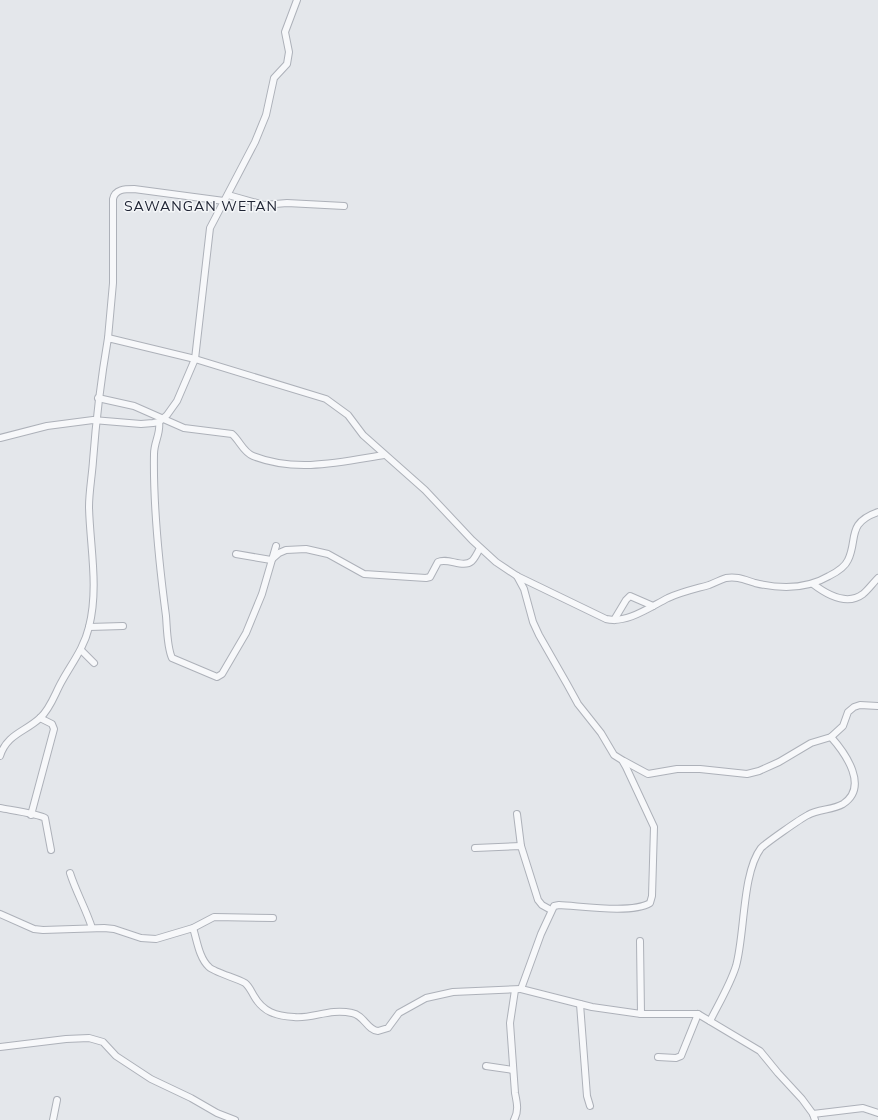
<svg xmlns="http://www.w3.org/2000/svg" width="878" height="1120" font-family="Mulish,sans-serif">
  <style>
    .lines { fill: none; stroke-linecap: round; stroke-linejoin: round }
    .minor-casing { stroke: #adb1b9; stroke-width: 8 }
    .minor { stroke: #f7f8fa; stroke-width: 6 }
    .labels { text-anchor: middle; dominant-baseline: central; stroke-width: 3; stroke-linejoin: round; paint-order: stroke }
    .quarter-label { font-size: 14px; letter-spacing: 1px; fill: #1f2434; stroke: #f4f6f8 }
  </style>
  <rect width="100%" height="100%" fill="#e4e7eb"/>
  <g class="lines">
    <defs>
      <g id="minor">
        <path d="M228,195L264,205L287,203L344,206"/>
        <path d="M108,338L113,283V199C115,189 125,189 134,189L224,201"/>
        <path d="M98,398L134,406L184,428L232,434C240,441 243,452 253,456C296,473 341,462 384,455"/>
        <path d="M159,422C161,433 154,442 154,454C153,508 159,563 166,616C167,628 167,647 172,658L217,677L222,674L246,633L262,594L276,546"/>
        <path d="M0,438L47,426L93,420L141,424L153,423L159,422L167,415L177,401L195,359L210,228L255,142L266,115L274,78L287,64L289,52L285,32L297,0"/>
        <path d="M236,554L271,560L279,553L286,550L306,549L328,554L364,574L426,578L430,577L438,562C448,557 463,569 472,561C475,558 478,552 480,548"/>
        <path d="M517,576L524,589L533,622L539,635L567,684L578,704L601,733L614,755L622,760L626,767L654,827L652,896L650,903C632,914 581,906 559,905L554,906L541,934L521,989L592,1007L641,1014H698L760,1051L778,1073L802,1099L813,1114L815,1120"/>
        <path d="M813,584C826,594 847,606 863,594C868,590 873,583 878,578"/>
        <path d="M614,620L626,600L630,596L653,606"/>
        <path d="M89,627L123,626"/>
        <path d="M81,650L94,663"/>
        <path d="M0,756C7,734 25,732 40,718C51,708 55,693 62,681C72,663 84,648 89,627C99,587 90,547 89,507C89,492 92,476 93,461C96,420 101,379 108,338L195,359L326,399L348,415L363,435L425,490L472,540L496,562L517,576L606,619C627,624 650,607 668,598C681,592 695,589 709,585C714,583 720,580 726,578C737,576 745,580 755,583C780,589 807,589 829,576C835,573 845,567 848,560C858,540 846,523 878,512"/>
        <path d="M624,761L648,774L677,769H700L747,774L759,771L779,762L811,743L831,737L843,726L848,712L854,707L860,705L878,706"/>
        <path d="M0,808C10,810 39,814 45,818L51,850"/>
        <path d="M517,814L521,846"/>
        <path d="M31,815L54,729L52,724L40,718"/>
        <path d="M475,848L521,846L538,900L542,905L551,910"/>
        <path d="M70,873C76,892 86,909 92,928"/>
        <path d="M0,914L34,929L43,930L104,928L114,929L141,938L156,939L193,928L214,917L273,918"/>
        <path d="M193,928C197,940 199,958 209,967C214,972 236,978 245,983C249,986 251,991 254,996C263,1012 276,1016 294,1017C313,1019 329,1008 352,1013C364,1015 367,1030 378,1031L388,1028L399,1013L426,998L453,992L521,989"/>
        <path d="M640,941L641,1014"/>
        <path d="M580,1004L587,1096L590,1106"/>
        <path d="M710,1021C719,1003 730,985 736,966C745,934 742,873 761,848C766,843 800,819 808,815C818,809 833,810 843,804C869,787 846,754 831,737"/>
        <path d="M0,1047L66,1039L89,1038L103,1042L116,1056L151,1079L191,1098L217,1113L235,1120"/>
        <path d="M658,1057L676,1058L681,1056L698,1014"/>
        <path d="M486,1066L513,1070"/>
        <path d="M813,1114L863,1108L878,1113"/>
        <path d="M53,1120L57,1100"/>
        <path d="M514,1120C519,1111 517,1103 515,1093L510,1023L515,990"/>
      </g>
    </defs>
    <use href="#minor" class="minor-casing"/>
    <use href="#minor" class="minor"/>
  </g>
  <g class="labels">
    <g class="quarter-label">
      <text x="201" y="206">SAWANGAN WETAN</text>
    </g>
  </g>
</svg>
